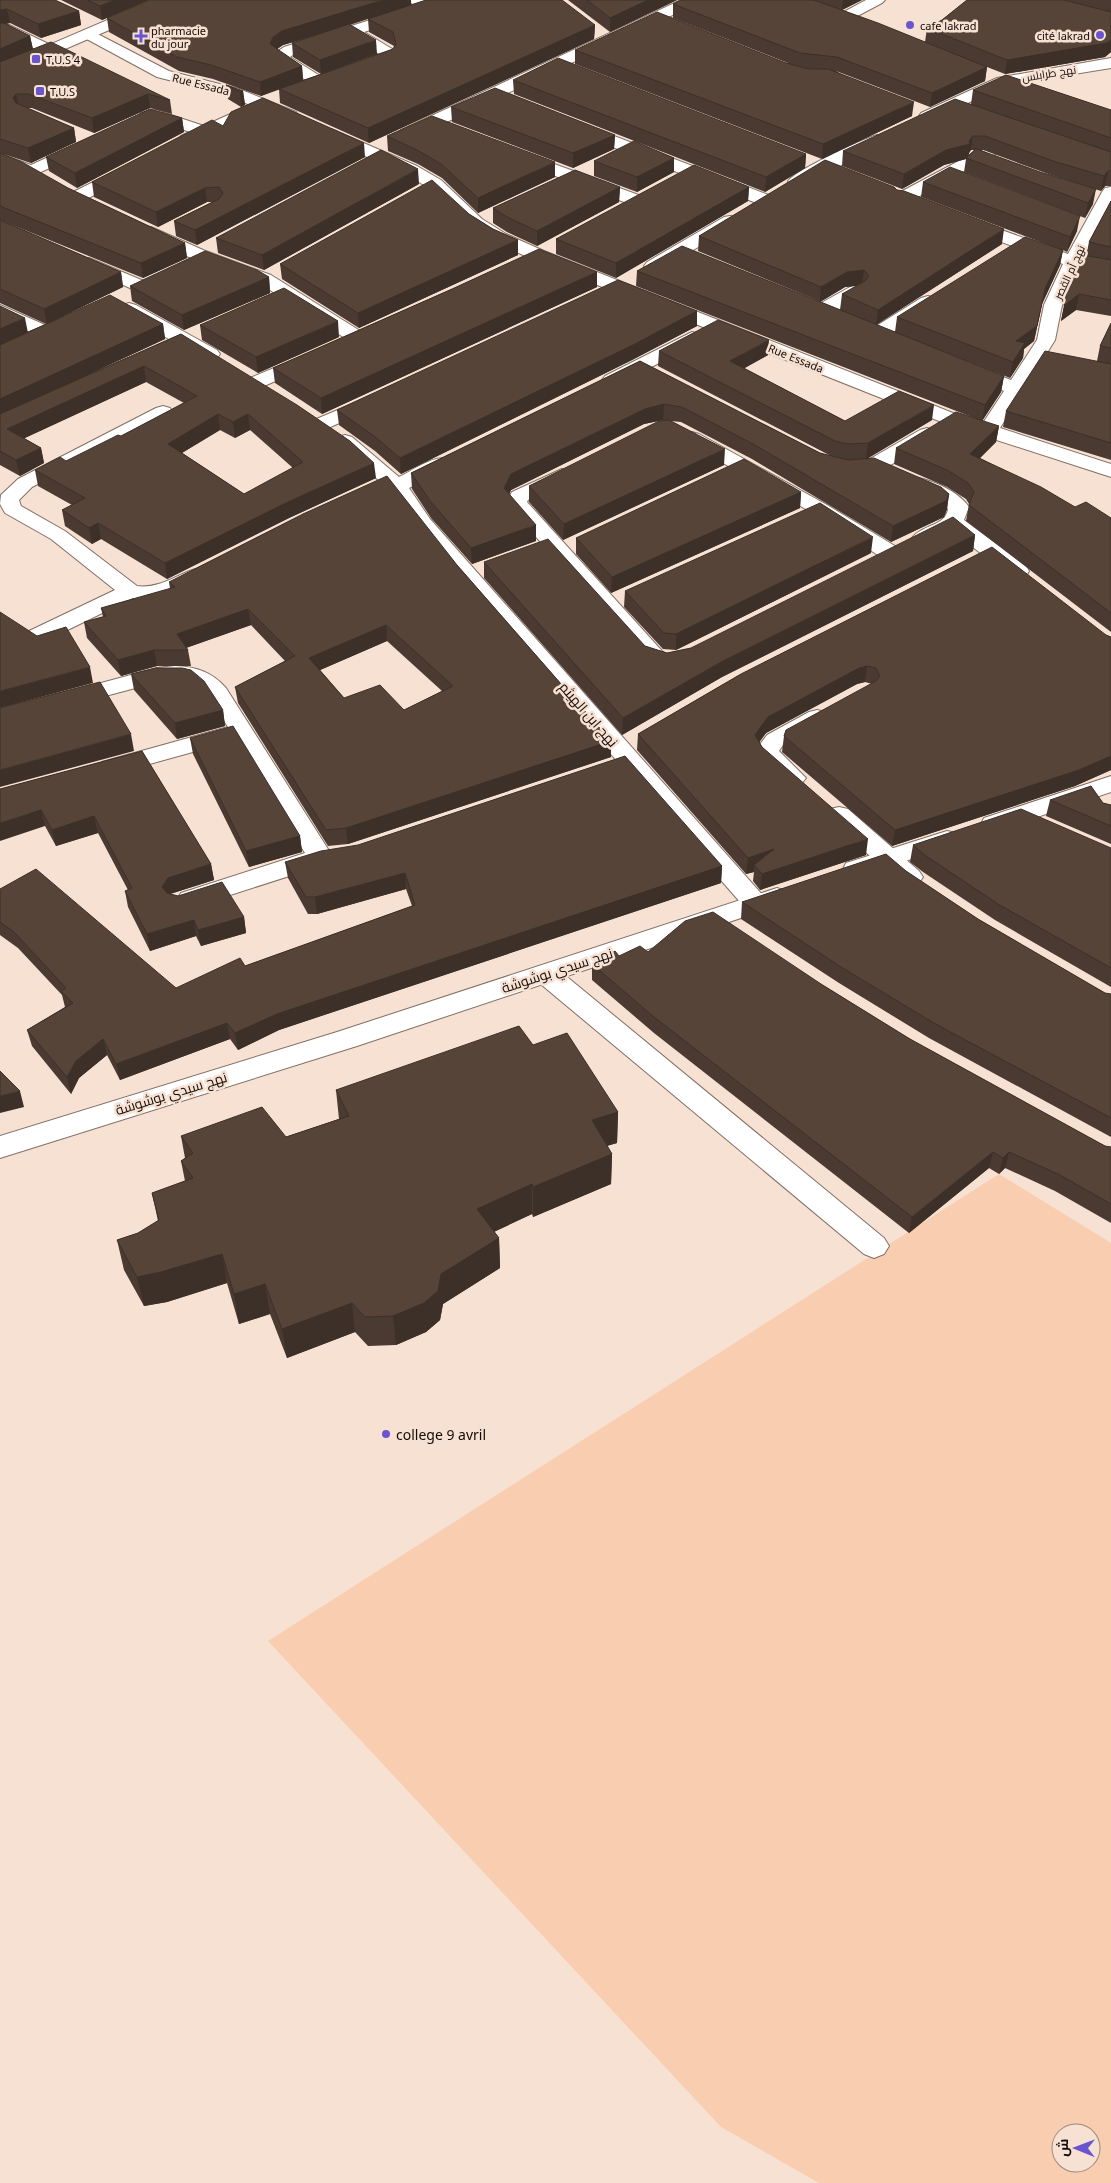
<svg xmlns="http://www.w3.org/2000/svg" width="1111" height="2183" font-family="'Noto Sans',Cairo,sans-serif">
  <style>
    .green { fill: #f8cdb0; fill-rule: evenodd }
    .lines { fill: none; stroke-linecap: round; stroke-linejoin: round }
    .minor-casing { stroke: #826f63; stroke-width: 2 }
    .tertiary-casing { stroke: #826f63; stroke-width: 2 }
    .minor { fill: #fff; fill-rule: evenodd }
    .tertiary { fill: #fff; fill-rule: evenodd }
    .wall { fill: #4a3a31; fill-rule: evenodd }
    .shaded-wall { fill: #3c3028 }
    .building { fill: #564439; stroke: #3c3028; fill-rule: evenodd }
    .poi-dot { fill: #6b55ce; stroke: #f7e1d3; stroke-width: 2 }
    .labels { text-anchor: middle; dominant-baseline: central; stroke-width: 5; stroke-linejoin: round; paint-order: stroke }
    .far-poi-label { font-size: 11px; fill: #120b07; stroke: #f7e1d3; text-anchor: start }
    .far-street-label { font-size: 11px; fill: #120b07; stroke: #f7e1d3 }
    .street-label { font-size: 14px; fill: #120b07; stroke: #f7e1d3 }
    .poi-label { font-size: 14px; fill: #120b07; stroke: #f7e1d3; text-anchor: start }
  </style>
  <rect width="100%" height="100%" fill="#f7e1d3"/>
  <path class="green" d="M999,1174L1111,1243V2183H819L721,2127L268,1641ZM1061,2133H1091V2163H1061Z"/>
  <g class="lines">
    <defs>
      <g id="minor">
        <path d="M408,0H427L433,5L429,11L364,32L394,50L396,53L390,62L365,71H353L351,68L353,65L379,54L350,36L296,53L290,57L325,79L327,82L325,85H313L273,58L275,53L284,47L415,6Z"/>
        <path d="M681,0H701L698,3L413,138H401L399,134L401,130Z"/>
        <path d="M866,0H885L882,3L848,21H838L835,18L838,15Z"/>
        <path d="M9,25L57,48L59,51L57,54H45L7,35L0,36V26Z"/>
        <path d="M88,29L169,71L239,89L296,112L298,115L296,118H284L265,110L193,144H181L179,140L181,136L190,132L155,120L141,119L139,116L141,113L156,110L204,126L250,105L227,95L157,77L83,37L80,34L83,31Z"/>
        <path d="M1111,58V68L1007,85L933,119H921L919,116L921,113L997,78Z"/>
        <path d="M580,123L771,196L774,200L771,204H759L574,132L572,128L574,124Z"/>
        <path d="M331,129L417,166L441,180L482,219L506,234L544,251L958,415L983,423L1004,391L961,374L958,370L961,366L968,364L1011,380L1037,340L1044,305L1063,264L962,228L959,224L962,220L968,219L974,220L1068,254L1102,192L1105,188L1111,187V207L1083,258L1111,264V274L1079,268L1062,305L1055,340L1000,428L1111,464V477L944,423L532,259L494,242L470,227L429,188L405,174L325,138L323,134L325,130Z"/>
        <path d="M877,135L883,136L885,140L883,144L803,185H791L788,181C796,170 863,139 877,135Z"/>
        <path d="M998,140L1004,141L1006,145L1004,149L907,203H895L892,199L895,195Z"/>
        <path d="M81,142L87,143L89,147L87,151L32,176L0,165V154L31,165Z"/>
        <path d="M519,151L644,197L647,201L644,205H632L513,160L511,156L513,152Z"/>
        <path d="M126,166L132,167L134,171L132,175L83,201H71L68,197L71,193Z"/>
        <path d="M730,216L736,217L739,221L736,225L659,270L653,271L647,270L644,266L647,262L724,217Z"/>
        <path d="M151,227L203,250L271,275L365,334L367,338L365,342L358,344L351,342L259,283L191,258L145,236L142,232L145,228Z"/>
        <path d="M89,258L151,284L154,288L151,292L145,293L139,292L83,267L80,263L83,259Z"/>
        <path d="M856,285L862,287L865,291L862,295C849,303 830,319 814,315L812,311L814,307L850,287Z"/>
        <path d="M928,296L935,298L937,302L935,306L884,338L877,340L870,338L868,334L870,330L921,298Z"/>
        <path d="M129,303L136,305L217,350L220,354L217,358L210,360L203,358L122,313L120,309L122,305Z"/>
        <path d="M0,305L54,329L56,333L54,337L47,339L40,337L0,318Z"/>
        <path d="M692,332L699,334L701,338L699,342L619,384L612,386L605,384L602,380L605,376Z"/>
        <path d="M308,354L315,356L318,360L315,364L264,386L257,388L250,386L247,382L250,378Z"/>
        <path d="M371,396L378,398L381,402L378,406L328,428L321,430L314,428L311,424L314,420Z"/>
        <path d="M163,406L170,408L173,412L170,416L32,487L19,500L21,506L65,531L137,586C166,590 189,563 211,568L214,573L211,578L185,590L167,596L150,599L133,598L43,642L35,644L27,642L24,637L27,632L115,590L51,539L5,513L0,504L1,495L18,479L156,408Z"/>
        <path d="M927,428L934,430L937,434L934,438C906,456 874,482 839,473L836,469L839,465L856,463L870,459L920,430Z"/>
        <path d="M692,432L699,434L827,505L900,549L903,554L900,559L892,560L884,559L813,513L685,442L682,438L685,434Z"/>
        <path d="M345,435L352,437L399,477C414,470 434,454 451,459L454,463L451,467L409,488L430,519L475,570L765,898L769,904L765,910L756,913L747,910L459,580L416,527L390,490L338,445L335,441L338,437Z"/>
        <path d="M562,469L569,471L572,475L569,479L528,500L527,502L662,651L669,658L666,663L658,665L646,661L506,503L512,492Z"/>
        <path d="M915,477C934,481 958,491 969,507L964,520L1026,566L1029,571L1026,576L1018,577L1010,576L952,531C941,538 929,546 916,542L912,538C921,525 946,526 948,509L940,501L908,487L905,483L908,479Z"/>
        <path d="M175,666C197,667 212,672 226,688L333,857L330,863L199,905L190,908L181,905L177,899L181,893L305,853L236,740L110,775L102,772L98,767L102,762L228,727C206,692 203,677 158,682L0,724V710L157,668Z"/>
        <path d="M817,710L825,712L829,717L825,722L783,745L779,751L806,778L802,783C783,789 763,768 755,751L767,735L809,712Z"/>
        <path d="M839,807L848,809L919,871L923,877L919,883L910,885L901,883L830,821L827,815L830,809Z"/>
        <path d="M546,965L555,967L884,1238L889,1246L884,1254L874,1258L864,1254L537,981L533,974L537,967Z"/>
      </g>
      <g id="tertiary">
        <path d="M154,0H175L172,3L0,77V66Z"/>
        <path d="M1111,776V792L993,832L984,830L981,824L984,818Z"/>
        <path d="M947,831L956,833L959,839L956,845L855,877L846,875L843,869L846,863Z"/>
        <path d="M777,888L786,891L790,897L786,903L357,1046L0,1158V1136L337,1032Z"/>
      </g>
    </defs>
    <use href="#minor" class="minor-casing"/>
    <use href="#tertiary" class="tertiary-casing"/>
    <use href="#minor" class="minor"/>
    <use href="#tertiary" class="tertiary"/>
  </g>
  <g class="wall">
    <path d="M0,0L79,11L81,25L41,38L10,23L6,24L30,36L33,49L170,100L172,114L150,108L94,133L32,108H27L74,128L76,142L31,163L0,153Z"/>
    <path d="M61,0H149L102,20Z"/>
    <path d="M411,0V5L595,25L594,39L369,143L280,103L279,89L261,96L213,79L179,71L109,32L107,18ZM368,19L369,32L394,46L393,49L322,74L377,54L350,25ZM311,37L292,43L293,57L321,74L303,80L302,66L277,49L283,45Z"/>
    <path d="M568,0H677L610,32Z"/>
    <path d="M681,0H862L842,10L925,42L927,28L942,20L967,0H1111V52L1105,57L1005,74L987,67L985,81L930,107L836,71L912,116L822,159L575,64V50L788,63L673,18V4Z"/>
    <path d="M513,80L806,154L805,168L765,192L514,94Z"/>
    <path d="M226,85L243,91L245,105L241,107L228,99Z"/>
    <path d="M973,90L1111,110V186H1105L1101,191L1051,175L983,150H981L1093,204L1085,218L964,172L966,159L944,165L902,189L842,166L843,151L971,104ZM971,150H974L968,156L969,153Z"/>
    <path d="M451,107L615,135L614,149L573,168L452,122Z"/>
    <path d="M182,118L184,132L77,188L49,171L46,157Z"/>
    <path d="M223,126L365,157L197,245L176,236L174,221L212,202H207L158,227L94,197L92,182Z"/>
    <path d="M387,136L555,177L478,213L442,178L418,164L388,151Z"/>
    <path d="M0,153L68,188L185,243L187,258L143,278L0,220Z"/>
    <path d="M674,158V172L637,192L594,176V161Z"/>
    <path d="M923,182L1077,231L1067,252L1063,250L1060,265L1042,304L1034,341L1024,349L1023,358L1010,378L914,340L1004,376L1001,392L982,421L636,286L637,271L819,301L698,251L699,236L897,190L1002,244L876,325L895,332L897,317L1059,249L921,197ZM857,286L842,294L840,310L820,302L845,287Z"/>
    <path d="M419,184L264,270L218,253L216,238Z"/>
    <path d="M620,187L619,202L537,246L507,232L493,223V208Z"/>
    <path d="M749,187L748,201L616,278L556,254V239Z"/>
    <path d="M1111,201V316L1076,310L1061,321L1064,306L1086,256L1089,242Z"/>
    <path d="M469,214L493,229L518,240V255L359,328L282,279L280,264Z"/>
    <path d="M0,220L121,272L123,287L63,316L163,324L165,339L74,381L181,334L376,478L289,518L167,579L101,539L92,544L65,526L62,510L72,505L38,486L35,470L66,461L121,436L184,403L146,382L24,438L41,448L44,463L20,476L0,465V306L27,332L46,324L0,303ZM220,430L235,438L250,430L293,468L244,494L182,453Z"/>
    <path d="M597,272V287L322,414L275,383L273,368L452,289Z"/>
    <path d="M269,277L270,293L184,330L132,301L130,286Z"/>
    <path d="M697,311V326L632,360L401,474L375,451L339,425L337,410Z"/>
    <path d="M1111,323V460L1003,427L1006,411L1097,361L1100,346Z"/>
    <path d="M200,325L339,337L258,373L202,340Z"/>
    <path d="M659,351L768,355L744,368L845,421L932,420L867,459L949,494L947,509L944,517L891,542L752,459L681,422L671,421L724,465L563,540L529,502V486L666,421L663,420L644,424L511,490L509,494L536,541L472,564L431,518L412,489L411,473L640,361L820,453L831,456L658,366Z"/>
    <path d="M999,426L996,442L980,458L1075,507L1111,518V632L966,521L969,504L966,499L947,487L894,464L896,448Z"/>
    <path d="M801,492L800,508L611,593L576,554V538Z"/>
    <path d="M975,535L973,551L722,677L622,735L484,578V562L645,646L667,653L691,648Z"/>
    <path d="M871,553L676,650L663,649L624,607L625,591Z"/>
    <path d="M457,565L611,741V757L348,844L328,846L238,703L235,687L285,661L251,625L186,648L188,650L191,666H157L121,676L87,638L84,622L103,617L101,608L170,589L169,582ZM387,641L442,691L404,710L344,698L320,670Z"/>
    <path d="M1106,635L1111,637V770L1075,786L892,846L782,752L784,736L872,684L865,682L857,684L766,733L759,742L762,747L866,855L760,890L753,881L754,872L746,874L637,750L638,734L741,674Z"/>
    <path d="M131,674L223,710L225,726L177,739L134,690Z"/>
    <path d="M190,738L300,836L302,852L249,867L193,754Z"/>
    <path d="M142,751L211,864L214,880L170,894L244,917L246,933L201,946L196,936L150,951L128,907L125,891L128,890L98,833L56,846L45,826L0,789Z"/>
    <path d="M1050,800L1103,803L1111,805V844L1046,816Z"/>
    <path d="M913,845L1111,848V987L995,920L923,872L910,862Z"/>
    <path d="M285,862L722,866L721,883L279,1030L238,1050L230,1039L120,1080L107,1055L79,1078L71,1094L32,1046L27,1030L65,1007L62,995L18,948L0,935V889L176,988L245,966L412,906L406,889L317,914H308L288,878Z"/>
    <path d="M906,871L978,919L1105,993L1111,994V1137L929,1038L839,983L741,919L742,902Z"/>
    <path d="M648,952L821,984L910,1039L1105,1146L1111,1147V1223L1055,1191L1005,1168L999,1174L989,1168L909,1233L654,1033L592,980V964L619,956Z"/>
    <path d="M533,1045L618,1112L617,1143L607,1146L612,1154L611,1184L533,1217L532,1214L494,1232L499,1238L500,1268L443,1304L440,1320L426,1332L396,1345L368,1346L355,1332L287,1358L270,1314L239,1324L227,1283L167,1302L144,1306L124,1270L117,1240L138,1233L158,1221L152,1193L185,1181L181,1161L185,1158L181,1136L286,1137L339,1119L336,1090Z"/>
  </g>
  <g class="shaded-wall">
    <path d="M115,0H149L102,20L100,6Z"/>
    <path d="M383,0H411V5L283,45L274,51L270,44L273,37L282,31Z"/>
    <path d="M648,0H677L610,32V18Z"/>
    <path d="M843,0H862L842,10Z"/>
    <path d="M7,9L10,23L0,25V10Z"/>
    <path d="M79,11L81,25L41,38L38,24Z"/>
    <path d="M595,25L594,39L369,143L368,128Z"/>
    <path d="M30,36L33,50L0,64V49Z"/>
    <path d="M376,40L377,54L321,74L320,60Z"/>
    <path d="M1111,40V52L1105,57L1005,74L1007,60Z"/>
    <path d="M302,66L303,81L261,96L260,82Z"/>
    <path d="M987,67L985,81L930,107L932,93Z"/>
    <path d="M243,91L245,105L241,107L240,92Z"/>
    <path d="M16,94L19,108L15,112L13,98Z"/>
    <path d="M148,94L150,108L94,133L92,118Z"/>
    <path d="M914,102L912,116L822,159L823,144Z"/>
    <path d="M182,118L184,132L77,188L75,173Z"/>
    <path d="M74,128L76,142L31,163L28,148Z"/>
    <path d="M615,135L614,149L573,168V153Z"/>
    <path d="M973,136L971,150L969,153L968,158H966V159L944,165L902,189L904,174L946,150L969,141Z"/>
    <path d="M364,143L365,157L197,245L195,230Z"/>
    <path d="M806,154L805,168L765,192L766,177Z"/>
    <path d="M674,158V172L637,192V177Z"/>
    <path d="M555,162V177L478,213V198Z"/>
    <path d="M418,169L419,184L264,270L262,255Z"/>
    <path d="M1108,171L1105,186L1101,191L1104,176Z"/>
    <path d="M620,187L619,202L537,246V231Z"/>
    <path d="M749,187L748,201L616,278V263Z"/>
    <path d="M205,188L207,202L158,227L156,212Z"/>
    <path d="M1096,189L1093,204L1085,218L1088,203Z"/>
    <path d="M1080,216L1077,231L1067,252L1070,237Z"/>
    <path d="M1004,229L1002,244L876,325L878,310Z"/>
    <path d="M518,240V255L359,328L358,313Z"/>
    <path d="M185,243L187,258L143,278L141,263Z"/>
    <path d="M1063,250L1060,265L1042,304L1034,341L1024,349L1023,358L1010,378L1016,341Z"/>
    <path d="M864,270L862,285L845,287L820,302L821,287L847,272Z"/>
    <path d="M121,272L123,287L47,324L44,309Z"/>
    <path d="M597,272V287L322,414L321,398Z"/>
    <path d="M269,277L270,293L184,330L182,315Z"/>
    <path d="M1079,294L1076,310L1061,321L1064,306Z"/>
    <path d="M697,311V326L632,360L401,474L400,458Z"/>
    <path d="M25,318L28,333L0,346V329Z"/>
    <path d="M338,321L339,337L258,373L256,357Z"/>
    <path d="M163,324L165,339L0,416V399Z"/>
    <path d="M769,340L768,355L729,377L730,361Z"/>
    <path d="M144,366L146,382L10,445L7,429Z"/>
    <path d="M1004,376L1001,392L982,421L985,405Z"/>
    <path d="M664,404L663,420L644,424L511,490L505,504L504,488L511,474L645,409Z"/>
    <path d="M934,405L932,420L866,459L868,443Z"/>
    <path d="M218,414L220,430L170,460L168,444Z"/>
    <path d="M248,414L250,430L235,438L233,422Z"/>
    <path d="M999,426L996,442L968,470L970,454Z"/>
    <path d="M41,448L44,463L20,476L16,460Z"/>
    <path d="M725,449L724,465L563,540L564,524Z"/>
    <path d="M374,463L376,478L289,518L167,579L165,563L288,502Z"/>
    <path d="M801,492L800,508L611,593L612,577Z"/>
    <path d="M949,494L947,509L944,517L891,542L893,526Z"/>
    <path d="M98,523L101,539L92,544L89,528Z"/>
    <path d="M536,525V541L472,564L471,548Z"/>
    <path d="M975,535L973,551L722,677L622,735L623,718L723,661Z"/>
    <path d="M873,537L871,553L676,650V634Z"/>
    <path d="M248,609L251,625L180,650L177,634Z"/>
    <path d="M386,625L387,641L311,674L309,658Z"/>
    <path d="M154,650L157,666L121,676L118,660Z"/>
    <path d="M867,666L865,682L857,684L766,733L753,751L755,735L768,717L859,668Z"/>
    <path d="M90,667L93,683L0,708V691Z"/>
    <path d="M223,710L225,726L177,739L175,723Z"/>
    <path d="M131,734L134,751L0,787V770Z"/>
    <path d="M611,741V757L348,844L346,828Z"/>
    <path d="M1111,756V770L1075,786L892,846L895,830Z"/>
    <path d="M41,810L45,826L0,841V823Z"/>
    <path d="M94,816L98,833L56,846L52,830Z"/>
    <path d="M300,836L302,852L249,867L246,851Z"/>
    <path d="M868,839L866,855L760,890L762,874Z"/>
    <path d="M774,849L754,865V872L746,874L748,858Z"/>
    <path d="M211,864L214,880L170,894L165,903L162,887L168,878Z"/>
    <path d="M722,866L721,883L279,1030L238,1050L235,1033L277,1014Z"/>
    <path d="M405,873L406,889L317,914L315,897Z"/>
    <path d="M244,917L246,933L201,946L198,930Z"/>
    <path d="M194,920L196,936L150,951L147,934Z"/>
    <path d="M227,1023L230,1039L120,1080L116,1064Z"/>
    <path d="M103,1039L107,1055L79,1078L71,1094L67,1077L76,1061Z"/>
    <path d="M20,1091L24,1107L0,1113V1096Z"/>
    <path d="M618,1112L617,1143L591,1150L592,1120Z"/>
    <path d="M993,1152L989,1168L909,1233L912,1217Z"/>
    <path d="M1009,1152L1005,1168L999,1174L1003,1158Z"/>
    <path d="M612,1154L611,1184L533,1217V1187Z"/>
    <path d="M532,1184V1214L478,1239L477,1209Z"/>
    <path d="M499,1238L500,1268L443,1304L440,1320L426,1332L396,1345L393,1316L441,1274Z"/>
    <path d="M222,1254L227,1283L167,1302L144,1306L137,1277Z"/>
    <path d="M265,1284L270,1314L239,1324L234,1294Z"/>
    <path d="M352,1303L355,1332L287,1358L282,1329Z"/>
  </g>
  <g class="building">
    <path d="M0,0H55L79,11L38,24L7,9L0,10Z"/>
    <path d="M87,0H115L100,6Z"/>
    <path d="M150,0H383L282,31L273,37L270,44L302,66L260,82L211,65L177,57L107,18Z"/>
    <path d="M426,0H562L595,25L368,128L279,89L393,49L396,44L393,32L368,19Z"/>
    <path d="M587,0H648L610,18Z"/>
    <path d="M681,0H814L878,23L987,67L932,93L837,57L800,53L673,4Z"/>
    <path d="M967,0H1064L1111,12V40L1107,43L1007,60L927,28L942,20Z"/>
    <path d="M657,12L786,63L809,69H828L914,102L823,144L575,50Z"/>
    <path d="M0,23H4L30,36L0,49Z"/>
    <path d="M349,24L376,40L320,60L292,43Z"/>
    <path d="M51,42L170,100L148,94L92,118L29,94H16L13,98L16,103L74,128L28,148L0,139V62Z"/>
    <path d="M558,58L806,154L766,177L513,80Z"/>
    <path d="M1006,75L1111,110V138L973,90Z"/>
    <path d="M226,85L243,91L240,92Z"/>
    <path d="M495,88L615,135L573,153L451,107Z"/>
    <path d="M263,98L364,143L195,230L174,221L219,199L223,193L219,187L205,188L156,212L92,182L212,120L223,126L231,112Z"/>
    <path d="M955,99L1111,152V171H1108L1104,176L1053,161L985,136H973L969,141L970,144L946,150L904,174L843,151Z"/>
    <path d="M150,109L182,118L75,173L46,157Z"/>
    <path d="M432,116L555,162L478,198L441,164L417,150L387,136Z"/>
    <path d="M634,141L674,158L637,177L594,161Z"/>
    <path d="M974,148L1040,172L1096,189L1088,203L966,158L975,150Z"/>
    <path d="M381,150L418,169L262,255L216,238Z"/>
    <path d="M0,153L22,162L68,188L185,243L141,263L0,206Z"/>
    <path d="M825,160L894,187L897,190L904,191L1004,229L878,310L842,294L865,281L869,276L864,270L847,272L821,287L699,236Z"/>
    <path d="M694,165L749,187L616,263L556,239Z"/>
    <path d="M950,167L1080,216L1070,237L923,182Z"/>
    <path d="M575,170L620,187L537,231L507,217L493,208Z"/>
    <path d="M432,180L469,214L493,229L518,240L358,313L280,264Z"/>
    <path d="M1111,201V247L1089,242Z"/>
    <path d="M0,220L121,272L44,309L0,289Z"/>
    <path d="M1025,237L1063,250L1045,289L1037,326L1016,341L1025,343L1013,362L897,317Z"/>
    <path d="M682,246L1004,376L985,405L637,271Z"/>
    <path d="M539,249L597,272L321,398L273,368L452,289Z"/>
    <path d="M205,251L257,270L269,277L182,315L130,286Z"/>
    <path d="M1083,255L1111,260V300L1079,294L1064,306L1067,290Z"/>
    <path d="M618,280L697,311L633,345L400,458L374,436L337,410Z"/>
    <path d="M284,288L338,321L256,357L200,325Z"/>
    <path d="M110,295L163,324L0,399V345Z"/>
    <path d="M0,306L25,318L0,329Z"/>
    <path d="M718,320L769,340L730,361L845,421L899,391L934,405L868,443L848,444L835,441L659,351Z"/>
    <path d="M1111,323V348L1100,346Z"/>
    <path d="M181,334L297,405L350,441L374,463L288,502L165,563L98,523L89,528L62,510L85,498L35,470L60,457L66,461L118,435L121,436L197,396L144,366L7,429L41,448L16,460L0,451V414ZM218,414L233,422L248,414L303,462L244,494L168,444Z"/>
    <path d="M1045,351L1111,364V443L1006,411Z"/>
    <path d="M640,361L820,453L848,460L874,458L941,487L949,494L946,501L893,526L753,444L682,407L664,404L645,409L511,474L504,488L536,525L471,548L431,502L411,473Z"/>
    <path d="M956,412L999,426L970,454L1041,487L1075,507L1086,502L1111,518V613L969,505L974,492L968,483L949,471L896,448Z"/>
    <path d="M669,420L725,449L564,524L529,486L659,421Z"/>
    <path d="M744,459L801,492L612,577L576,538Z"/>
    <path d="M387,476L457,565L611,741L346,828L326,830L235,687L295,656L248,609L177,634L188,650H154L118,660L84,622L106,616L101,608L175,587L169,582L303,514ZM386,625L453,686L404,710L380,685L344,698L309,658Z"/>
    <path d="M820,503L873,537L676,634L664,633L625,591Z"/>
    <path d="M953,517L975,535L723,661L623,718L484,562L548,539L645,646L667,653L691,648Z"/>
    <path d="M992,547L1106,635L1111,637V756L1079,770L895,830L784,736L786,730L876,681L880,676L876,668L867,666L859,668L768,717L755,735L762,747L868,839L762,874L754,865L774,849L748,858L638,734L741,674Z"/>
    <path d="M0,612L37,636L66,627L90,667L0,691Z"/>
    <path d="M156,668H182L191,670L204,681L223,710L175,723L131,674Z"/>
    <path d="M100,682L131,734L0,770V708Z"/>
    <path d="M233,726L300,836L246,851L190,738Z"/>
    <path d="M142,751L211,864L168,878L162,887L167,893L178,896L222,882L244,917L198,930L194,920L147,934L125,891L132,888L94,816L52,830L41,810L0,823V789Z"/>
    <path d="M625,756L722,866L277,1014L235,1033L227,1023L116,1064L103,1039L76,1061L67,1077L27,1030L73,1003L61,991L66,988L14,932L0,922V889L36,869L176,988L240,958L245,966L415,905L405,873L315,897H306L285,862L321,851L358,845Z"/>
    <path d="M1091,786L1103,803L1111,805V826L1050,800Z"/>
    <path d="M1021,809L1111,848V968L998,904L926,856L913,845Z"/>
    <path d="M886,854L906,871L978,919L1105,993L1111,994V1118L932,1022L841,967L742,902Z"/>
    <path d="M713,912L821,984L910,1039L1105,1146L1111,1147V1204L1060,1175L1009,1152L1003,1158L993,1152L912,1217L654,1017L592,964L615,951L619,956L640,946L648,952L685,921Z"/>
    <path d="M519,1026L533,1045L567,1033L618,1112L592,1120L612,1154L533,1187L532,1184L477,1209L499,1238L441,1274L438,1291L424,1303L393,1316L365,1317L352,1303L282,1329L265,1284L234,1294L222,1254L161,1272L137,1277L117,1240L138,1233L159,1220L152,1193L193,1178L181,1161L193,1153L181,1136L262,1107L286,1137L349,1116L336,1090Z"/>
    <path d="M0,1071L20,1091L0,1096Z"/>
  </g>
  <g class="poi-dot">
    <circle cx="910" cy="25" r="5"/>
    <circle cx="1100" cy="35" r="5"/>
    <path d="M138.5 28.5h5v5h5v5h-5v5h-5v-5h-5v-5h5z"/>
    <rect x="31" y="54" width="10" height="10" rx="2.5"/>
    <rect x="35" y="86" width="10" height="10" rx="2.5"/>
    <circle cx="386" cy="1434" r="5"/>
  </g>
  <g class="labels">
    <g class="far-poi-label">
      <text x="920" y="25">cafe lakrad</text>
      <text x="151" y="30">pharmacie<tspan x="151" dy="13">du jour</tspan></text>
      <text x="1090" y="35" text-anchor="end">cité lakrad</text>
      <text x="46" y="59">T.U.S 4</text>
      <text x="50" y="91">T.U.S</text>
    </g>
    <g class="far-street-label">
      <text transform="translate(1049 73) rotate(-9)">نهج طرابلس</text>
      <text transform="translate(201 84) rotate(14)">Rue Essada</text>
      <text transform="translate(1069 272) rotate(-65)">نهج أم القصر</text>
      <text transform="translate(796 358) rotate(22)">Rue Essada</text>
    </g>
    <g class="street-label">
      <text transform="translate(589 714) rotate(49)">نهج ابن الهيثم</text>
      <text transform="translate(557 970) rotate(-18)">نهج سيدي بوشوشة</text>
      <text transform="translate(171 1093) rotate(-17)">نهج سيدي بوشوشة</text>
    </g>
    <g class="poi-label">
      <text x="396" y="1434">college 9 avril</text>
    </g>
  </g>
  <g transform="translate(1076 2148) rotate(271)"><circle r="24" fill="#f7e1d3" stroke="#9b8b81"/>
  <path d="M0-4L9 19L0 12L-9 19Z" fill="#6b55ce"/>
  <text y="-8" font-size="14" font-weight="bold" text-anchor="middle" fill="#120b07">ش</text>
  </g>
</svg>
